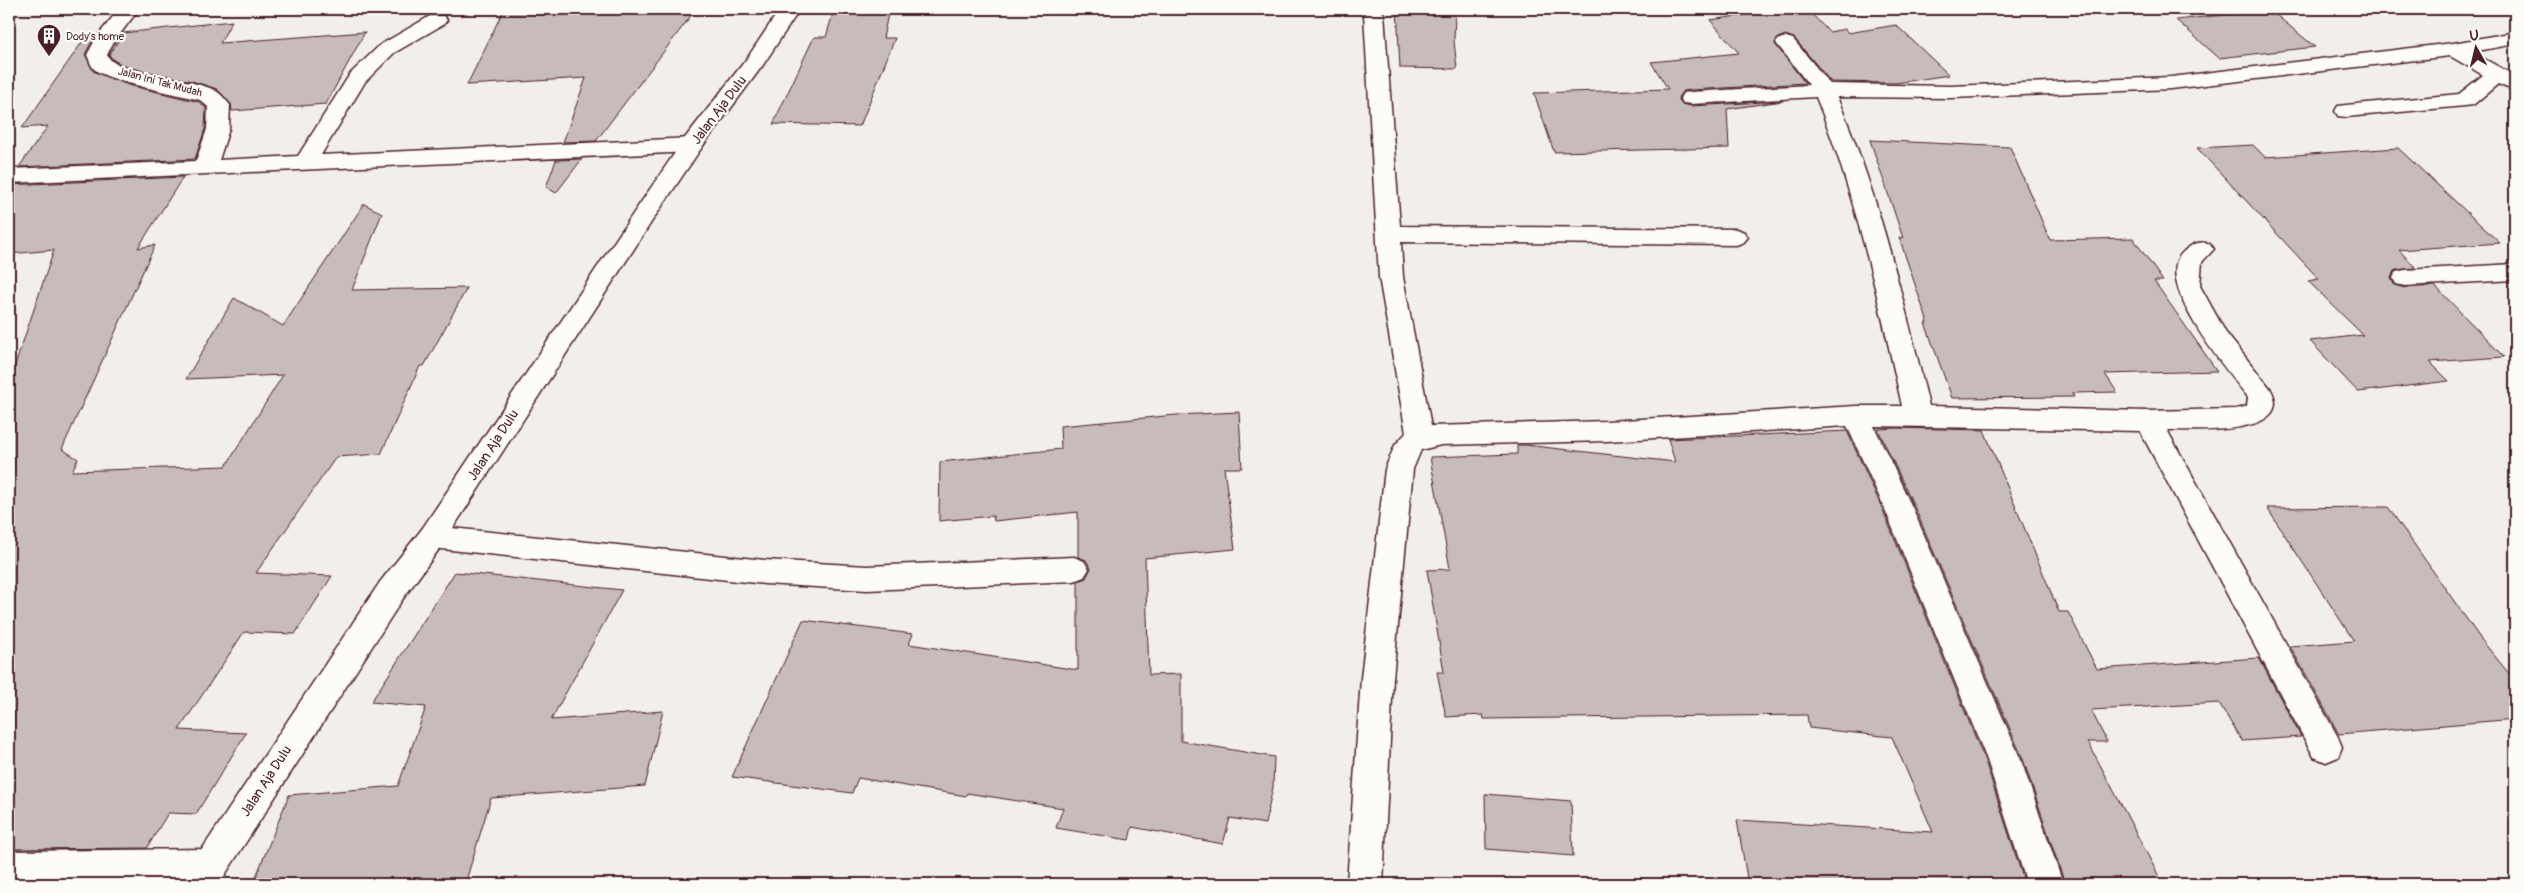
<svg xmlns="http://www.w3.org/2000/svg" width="2524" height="893" font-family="Pangolin,sans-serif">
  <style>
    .building { fill: #c8bbbb; stroke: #4a1f2b }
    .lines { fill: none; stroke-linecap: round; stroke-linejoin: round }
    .street-casing { stroke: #4a1f2b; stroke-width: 3 }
    .secondary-casing { stroke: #4a1f2b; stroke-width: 3 }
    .street { fill: #fdfcf7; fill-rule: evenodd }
    .secondary { fill: #fdfcf7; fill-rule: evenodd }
    .labels { text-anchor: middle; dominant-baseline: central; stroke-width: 4.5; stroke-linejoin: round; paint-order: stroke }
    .far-poi-label { font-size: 11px; fill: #4a1f2b; stroke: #fdfcf7; text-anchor: start }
    .far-street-label { font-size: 11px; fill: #4a1f2b; stroke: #fdfcf7 }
    .street-label { font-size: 14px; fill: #4a1f2b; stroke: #fdfcf7 }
  </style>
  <rect width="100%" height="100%" fill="#f2efeb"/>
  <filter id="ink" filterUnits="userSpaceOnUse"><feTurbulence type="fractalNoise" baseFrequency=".02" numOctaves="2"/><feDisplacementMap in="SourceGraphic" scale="10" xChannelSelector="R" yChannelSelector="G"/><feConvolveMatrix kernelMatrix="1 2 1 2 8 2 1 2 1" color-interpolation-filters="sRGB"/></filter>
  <g filter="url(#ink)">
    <g class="building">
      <path d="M504,9H696L596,141L563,142L586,78L467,85Z"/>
      <path d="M889,9L883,38H895L860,126L773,124L814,37H826L834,10Z"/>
      <path d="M1397,9L1455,12L1454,41L1457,69L1400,68Z"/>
      <path d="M1788,9H1807L1829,32L1845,29L1848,33L1896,25L1949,75L1896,83L1831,82L1794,38L1785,35L1778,38L1775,44L1805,83L1691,90L1683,91L1678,97L1681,104L1691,106L1783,101L1727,109L1729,148L1554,152L1534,93L1668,89L1651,62L1739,53L1710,20Z"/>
      <path d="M2270,10L2315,47L2219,58L2176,20Z"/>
      <path d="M232,21L220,43L365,32L326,104L232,111L231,104L217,89L192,81L127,67L115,61L109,55L123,33Z"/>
      <path d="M95,36L85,54L93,71L128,85L199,102L206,108L205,129L195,159L19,167L48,126L22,128L85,38Z"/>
      <path d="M1870,140L2010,147L2050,240L2133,238L2163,281H2154L2217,371L2105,374L2117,392L2072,393L2074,397L1952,398L1925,323H1928L1899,237L1903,238Z"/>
      <path d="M2253,145L2265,157L2398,148L2500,243L2399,250L2416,268L2396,270L2391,277L2394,285L2405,288L2435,286L2504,357L2430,362L2449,381L2358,392L2310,341L2363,335L2308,281L2319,279L2197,148Z"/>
      <path d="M582,159L556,193L546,187L556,160Z"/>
      <path d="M183,177L138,248L155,245L62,449L78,459L72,471L226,466L283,375L186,379L234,298L283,326L364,204L382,213L352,290L467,288L424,366H420L381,454L336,457L256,573L332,576L295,634L244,632L179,730L246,733L196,814L168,813L147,848L9,849V383L54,250L9,254V185Z"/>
      <path d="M1239,412L1242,468H1224L1235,549L1145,558L1149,675L1181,674V741L1274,757L1273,787L1265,824L1230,818L1223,844L1132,827L1129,840L1056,828L1063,808L967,793L966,796L858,778L852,793L732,777L803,620L913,634L909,644L1078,670V581L1086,578L1091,568L1086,560L1078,557V512L994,521L993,516L939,521L940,462L1061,449L1060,426L1176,415Z"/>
      <path d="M1896,428L1984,430L2059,612H2068L2097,669L2259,658L2301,737L2242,741L2219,703L2091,710L2107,742H2088L2163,884H2065L2023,759L1914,506L1878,429Z"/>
      <path d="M1847,431L1882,508L1985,761L2025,884H1748L1737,820L1933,832L1892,737L1809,728L1807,715L1484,719L1483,715L1446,717L1437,672H1444L1427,570L1450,569L1430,457L1517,454V445H1525L1675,462L1668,439Z"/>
      <path d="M2388,507L2480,638L2515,681V719L2339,734L2290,646L2354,641L2267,508Z"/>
      <path d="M455,572L622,590L551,720L663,711L645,786L491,798L465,884H253L289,795L398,786L426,707L371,702Z"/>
      <path d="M1485,794L1571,801L1573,856L1486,849Z"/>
    </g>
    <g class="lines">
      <defs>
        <g id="street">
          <path d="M119,9H139L113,43L107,55C119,78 194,77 216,91C221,94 226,100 230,105L229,129L219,160L298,156L350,74L380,45L430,16H444L447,20L444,24L394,53L365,82L321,155L692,138L700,140L703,145L700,150L692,152L9,183V169L196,161L207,129L208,107L200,100C178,94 109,82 94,69C91,66 89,59 87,55L96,38Z"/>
          <path d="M1371,9L1381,10L1384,14L1400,226L1736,229L1744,232L1748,237L1744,242L1736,245L1401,242L1403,277L1431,426L1607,421L1856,406H1902C1879,302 1856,196 1816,97L1691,104L1683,103L1680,98L1683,93L1691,92L1809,85L1776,43L1779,39L1786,37L1793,39L1830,84L1951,86L2171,77L2453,43L2515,32V44L2472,52L2515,76V91L2498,84L2473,105L2465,106L2346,117L2338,116L2335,111L2338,106L2346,105L2459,94L2483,75L2450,56L2171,89L1951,98L1837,97C1879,195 1904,302 1929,406L2148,411L2236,409L2247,406L2248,397C2228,372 2151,281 2183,252C2192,244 2199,240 2210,244L2214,249L2202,262L2200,286L2226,333L2270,388C2299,437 2190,430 2167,430L2338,737L2342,747L2338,757L2326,762L2314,757L2140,431L1874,426L1912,507L2021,760L2063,884H2027L1987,760L1884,507L1847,426L1607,441L1441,445L1421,450L1413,469L1393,678L1383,884H1347L1361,678L1385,469L1395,445L1406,433L1379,277L1364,14Z"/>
          <path d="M2515,264V280L2405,286L2396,284L2393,278L2396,272L2405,270Z"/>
          <path d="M432,526L765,560L867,566L1074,557L1084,561L1089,569L1084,577L1074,581L867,590L765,584L432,548L422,545L417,537L422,529Z"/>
          <path d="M211,849L223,854L228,866L223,878L211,883L9,884V851Z"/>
        </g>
        <path id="secondary" d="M780,9H800L763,65L702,147L654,218L442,545L402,600L219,884H181L187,872L380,582L422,529L637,208L685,138L748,57Z"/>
      </defs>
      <use href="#street" class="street-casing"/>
      <use href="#secondary" class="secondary-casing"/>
      <use href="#street" class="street"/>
      <use href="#secondary" class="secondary"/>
    </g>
  </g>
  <defs>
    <symbol id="building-pin" viewBox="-11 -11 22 30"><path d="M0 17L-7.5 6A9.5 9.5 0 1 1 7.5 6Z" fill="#4a1f2b" stroke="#fdfcf7"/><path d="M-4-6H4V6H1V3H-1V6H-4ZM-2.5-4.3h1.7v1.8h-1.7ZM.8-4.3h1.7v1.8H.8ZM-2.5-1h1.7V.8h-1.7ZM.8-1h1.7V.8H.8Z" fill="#fff"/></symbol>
  </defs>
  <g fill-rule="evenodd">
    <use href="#building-pin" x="35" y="22" width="28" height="38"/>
  </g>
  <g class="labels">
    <g class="far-poi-label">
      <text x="66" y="36">Dody's home</text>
    </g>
    <g class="far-street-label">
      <text transform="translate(160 82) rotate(15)">Jalan Ini Tak Mudah</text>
    </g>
    <g class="street-label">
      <text transform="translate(719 110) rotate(-53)">Jalan Aja Dulu</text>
      <text transform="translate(493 445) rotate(-57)">Jalan Aja Dulu</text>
      <text transform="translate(266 781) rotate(-57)">Jalan Aja Dulu</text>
    </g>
  </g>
  <rect width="2524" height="893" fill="none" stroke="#fdfcf7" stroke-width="30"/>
  <rect x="15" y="15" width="2494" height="863" fill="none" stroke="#4a1f2b" stroke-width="2" filter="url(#ink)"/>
  <g transform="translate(2476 48) rotate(352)" stroke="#fdfcf7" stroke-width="4" paint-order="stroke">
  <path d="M0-4L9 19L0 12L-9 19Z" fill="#4a1f2b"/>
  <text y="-8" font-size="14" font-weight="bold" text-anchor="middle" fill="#4a1f2b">U</text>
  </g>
</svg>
